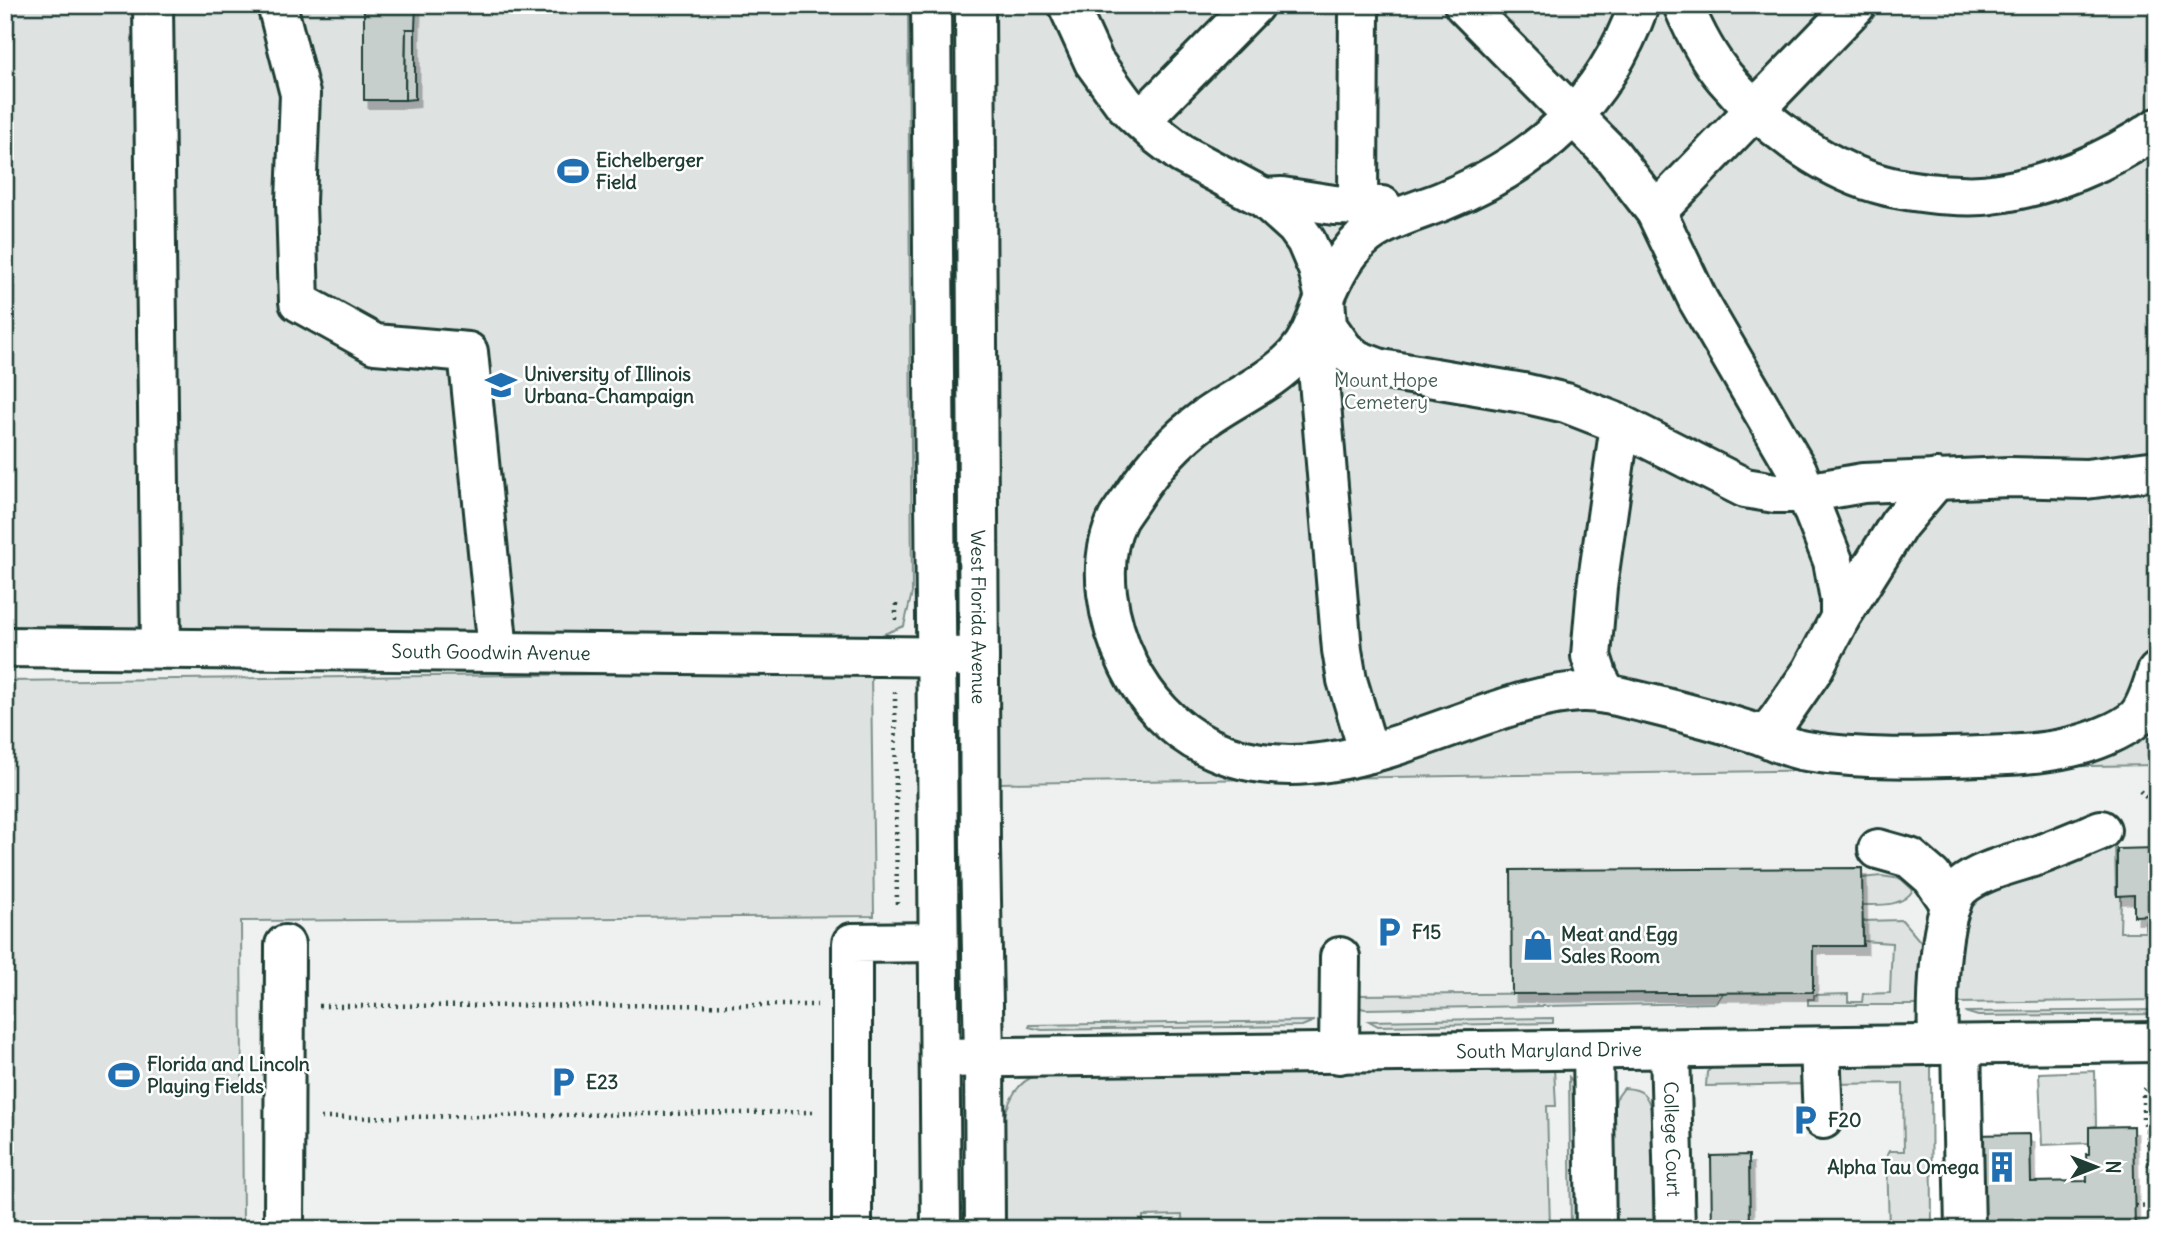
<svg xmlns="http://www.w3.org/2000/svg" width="2162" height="1234" font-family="Delius,sans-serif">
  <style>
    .built { fill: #eef1f0 }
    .green { fill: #dee3e2; stroke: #7e908b; stroke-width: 2 }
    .building { fill: #c7cfcc; stroke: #1f3d34; stroke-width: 2; filter: url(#shadow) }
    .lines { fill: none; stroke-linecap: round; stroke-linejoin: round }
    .minor-casing { stroke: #1f3d34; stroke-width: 44 }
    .major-casing { stroke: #1f3d34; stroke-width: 44 }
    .path { stroke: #1f3d34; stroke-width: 4.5; stroke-dasharray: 2 5; stroke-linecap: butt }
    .minor { stroke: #fff; stroke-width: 38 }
    .major { stroke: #fff; stroke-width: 38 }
    .labels { text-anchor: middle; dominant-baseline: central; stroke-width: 5; stroke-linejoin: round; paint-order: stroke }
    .poi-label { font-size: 19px; font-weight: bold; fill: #1f3d34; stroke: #fff; text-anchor: start }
    .park-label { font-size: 19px; fill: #455e57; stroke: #fff }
    .street-label { font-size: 19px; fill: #1f3d34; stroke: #fff }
  </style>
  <defs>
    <filter id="shadow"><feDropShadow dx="4.5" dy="8" stdDeviation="0" flood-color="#0004"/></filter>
  </defs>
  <rect width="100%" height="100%" fill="#fff"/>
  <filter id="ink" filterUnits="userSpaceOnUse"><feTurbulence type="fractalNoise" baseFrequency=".0143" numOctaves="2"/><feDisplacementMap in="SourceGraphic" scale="14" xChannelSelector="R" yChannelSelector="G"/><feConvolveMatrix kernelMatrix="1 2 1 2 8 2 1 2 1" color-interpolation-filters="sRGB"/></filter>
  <g filter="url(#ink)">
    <path class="built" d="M5,5H994L1001,783L2157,765V1058L1925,1062L1930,1229H5Z"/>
    <g class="green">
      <path d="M5,5H908L912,593L904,626L869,640L5,630Z"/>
      <path d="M994,5H2157V765L1000,783Z"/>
      <path d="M871,671L874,916L241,921L243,1229H5V681Z"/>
      <path d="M2115,842L2116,894L2121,897L2120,932H2145L2147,921L2157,922V1000L1956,1003L1952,964L1969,911L1985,892Z"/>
      <path d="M1881,876L1901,879L1913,890C1903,907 1880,905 1862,905V878Z"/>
      <path d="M1902,920L1930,953L1920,1005H1808V999H1814V995L1848,994V1002H1862L1863,994L1890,993L1892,943L1863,941V921Z"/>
      <path d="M1724,992L1716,1003L1365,1009L1357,1007V995Z"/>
      <path d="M2157,1010V1014L1978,1016L1965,1012Z"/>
      <path d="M1553,1018V1023L1378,1026L1369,1021Z"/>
      <path d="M1314,1021L1302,1026L1042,1030L1029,1027L1030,1025Z"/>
      <path d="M1929,1062L1931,1066L1932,1229H1889L1887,1155L1889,1151H1904L1903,1083L1830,1084L1839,1065Z"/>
      <path d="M1793,1063L1805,1072L1807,1084L1706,1086L1707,1072L1713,1067Z"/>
      <path d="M1554,1068L1556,1106H1547L1550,1229H1183L1182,1215L1143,1216V1229H1006L1005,1115C1010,1098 1018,1081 1036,1076Z"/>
      <path d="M2095,1071L2096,1126L2089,1127V1143L2042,1145L2039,1073Z"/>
      <path d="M1569,1077L1575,1084L1580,1229H1571Z"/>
      <path d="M1624,1088C1643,1089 1647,1094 1652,1112L1653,1229H1615L1613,1119L1616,1099Z"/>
    </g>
    <g class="building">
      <path d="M364,5H416L415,29H406L405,100H364Z"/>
      <path d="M406,29H415V99L405,100Z"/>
      <path d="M2157,848V915L2134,916V895L2117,896V849Z"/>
      <path d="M1862,868L1863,946H1813V992L1512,994L1511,870Z"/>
      <path d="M2133,1126L2135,1229H1975L1973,1135L2030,1134L2031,1182L2087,1181L2086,1154H2089V1127Z"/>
      <path d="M1749,1155L1750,1229H1712L1711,1156Z"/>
    </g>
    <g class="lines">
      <defs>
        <g id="minor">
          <path d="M153,5L161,648"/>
          <path d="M277,5L300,94L296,202L299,302L375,344L468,352L498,651"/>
          <path d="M1068,5L1094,62L1123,102L1133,113L1156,134L1182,154L1264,198L1296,227L1306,241L1318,269L1325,298L1327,326L1344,350L1357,360L1381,369L1523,393L1566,403L1615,422L1745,488L1775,493H1806L1863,483L2009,477L2086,479L2157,470"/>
          <path d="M1464,5L1612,155L1656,212L1698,300L1797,470L1833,561L1840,599V618L1812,671L1778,720L1765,736"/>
          <path d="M1639,5C1604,103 1538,162 1443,201C1418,211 1380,221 1361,240C1345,255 1332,280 1324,300C1316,319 1311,339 1296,355C1272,382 1234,397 1204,419C1177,439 1154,464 1135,493C1130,501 1123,510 1118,518C1095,564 1108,623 1129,666C1145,699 1173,730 1206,746C1296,791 1393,746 1481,716C1513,705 1546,694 1580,692C1604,691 1627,699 1650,704C1687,713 1723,723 1758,734C1774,740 1790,749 1806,751C1862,760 1924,758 1980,756C2010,755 2041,754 2071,747C2090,743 2122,731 2136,718C2147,707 2152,686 2157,672"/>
          <path d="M1683,5C1694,31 1707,57 1725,78C1762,122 1821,167 1876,183C1895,189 1918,192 1938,194C1956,195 1974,197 1991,194C2049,187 2109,161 2157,128"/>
          <path d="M1141,120L1254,5"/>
          <path d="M1264,198L1282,197L1334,205L1382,206"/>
          <path d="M1358,205L1359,5"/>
          <path d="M1656,212L1856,5"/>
          <path d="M1318,369L1342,650L1347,680L1369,753"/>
          <path d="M1840,618L1899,524L1937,479"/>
          <path id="s1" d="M5,647L979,657"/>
          <path d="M1607,694L1598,678L1591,656L1597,587L1620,425"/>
          <path d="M1878,849L1910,858L1932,877L1951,905"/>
          <path d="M1938,1045C1937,1012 1937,909 1961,887C1981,870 2012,864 2036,856C2058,848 2080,839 2101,830"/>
          <path d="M1961,1045L1965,1229"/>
          <path d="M1820,1047L1823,1119"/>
          <path id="s2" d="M1670,1050L1675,1229"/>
          <path d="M1593,1051L1596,1229"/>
          <path d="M1339,1054L1340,957"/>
          <path id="s3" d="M940,1058L2157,1042"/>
          <path d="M284,1229L285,945"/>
          <path d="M852,1229V943L938,942"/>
        </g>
        <g id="major">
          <path d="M931,5L941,1229"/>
          <path id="s4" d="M975,5L980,847L984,1058L985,1229"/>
        </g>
      </defs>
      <use href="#minor" class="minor-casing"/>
      <use href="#major" class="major-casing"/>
      <g class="path">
        <path d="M896,620V603"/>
        <path d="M895,692L897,907"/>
        <path d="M2140,791L2157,808"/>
        <path d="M319,1006L817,1005"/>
        <path d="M321,1118L816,1112"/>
        <path d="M2135,1206L2157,1205"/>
        <path d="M632,1229L816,1227"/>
        <path d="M2151,1229L2148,1132L2143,1118V1091L2155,1078"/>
      </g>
      <use href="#minor" class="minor"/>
      <use href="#major" class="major"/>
    </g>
  </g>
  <defs>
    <symbol id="stadium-bare" viewBox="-9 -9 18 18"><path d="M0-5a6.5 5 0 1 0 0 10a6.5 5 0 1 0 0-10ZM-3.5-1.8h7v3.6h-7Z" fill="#1f6fb2" stroke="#fff" stroke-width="2.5" paint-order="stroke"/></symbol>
    <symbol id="university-bare" viewBox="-9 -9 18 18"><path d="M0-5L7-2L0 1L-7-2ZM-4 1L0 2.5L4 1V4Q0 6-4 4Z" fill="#1f6fb2" stroke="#fff" stroke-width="2.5" paint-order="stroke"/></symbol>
    <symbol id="parking-bare" viewBox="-9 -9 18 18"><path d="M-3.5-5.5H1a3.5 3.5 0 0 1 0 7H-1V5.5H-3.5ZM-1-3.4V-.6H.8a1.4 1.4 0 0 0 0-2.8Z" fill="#1f6fb2" stroke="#fff" stroke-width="2.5" paint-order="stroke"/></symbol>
    <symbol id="shop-bare" viewBox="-9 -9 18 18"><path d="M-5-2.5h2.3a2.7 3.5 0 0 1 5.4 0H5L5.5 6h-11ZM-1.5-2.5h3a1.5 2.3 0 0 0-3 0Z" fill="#1f6fb2" stroke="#fff" stroke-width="2.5" paint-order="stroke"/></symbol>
    <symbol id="building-bare" viewBox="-9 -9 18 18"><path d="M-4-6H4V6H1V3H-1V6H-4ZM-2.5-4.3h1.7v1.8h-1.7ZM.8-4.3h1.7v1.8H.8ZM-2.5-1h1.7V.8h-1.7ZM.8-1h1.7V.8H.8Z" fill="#1f6fb2" stroke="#fff" stroke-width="2.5" paint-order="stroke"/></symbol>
  </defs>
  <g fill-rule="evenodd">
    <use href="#stadium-bare" x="551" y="149" width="44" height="44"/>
    <use href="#university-bare" x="479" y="363" width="44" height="44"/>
    <use href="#parking-bare" x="1367" y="910" width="44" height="44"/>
    <use href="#shop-bare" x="1516" y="923" width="44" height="44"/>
    <use href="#stadium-bare" x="102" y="1053" width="44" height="44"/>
    <use href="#parking-bare" x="541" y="1060" width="44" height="44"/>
    <use href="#parking-bare" x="1783" y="1098" width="44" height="44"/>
    <use href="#building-bare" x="1980" y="1145" width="44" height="44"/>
  </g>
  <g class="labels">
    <g class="poi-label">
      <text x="596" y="160">Eichelberger<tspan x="596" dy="22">Field</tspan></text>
      <text x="524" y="374">University of Illinois<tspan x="524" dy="22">Urbana-Champaign</tspan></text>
      <text x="1412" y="932">F15</text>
      <text x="1561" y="934">Meat and Egg<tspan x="1561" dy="22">Sales Room</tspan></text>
      <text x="147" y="1064">Florida and Lincoln<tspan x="147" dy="22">Playing Fields</tspan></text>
      <text x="586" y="1082">E23</text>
      <text x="1828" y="1120">F20</text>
      <text x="1979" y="1167" text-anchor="end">Alpha Tau Omega</text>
    </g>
    <g class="park-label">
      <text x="1386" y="380">Mount Hope<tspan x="1386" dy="22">Cemetery</tspan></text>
    </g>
    <g class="street-label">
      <text stroke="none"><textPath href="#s4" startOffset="612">West Florida Avenue</textPath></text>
      <text stroke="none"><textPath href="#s1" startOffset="486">South Goodwin Avenue</textPath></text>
      <text stroke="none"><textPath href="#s3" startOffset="609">South Maryland Drive</textPath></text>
      <text stroke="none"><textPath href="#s2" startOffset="89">College Court</textPath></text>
    </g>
  </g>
  <rect width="2162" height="1234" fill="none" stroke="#fff" stroke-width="28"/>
  <rect x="14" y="14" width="2134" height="1206" fill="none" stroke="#1f3d34" stroke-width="2.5" filter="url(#ink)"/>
  <g transform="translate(2096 1167) rotate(90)" stroke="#ffffff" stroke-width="5" paint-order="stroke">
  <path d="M0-5L12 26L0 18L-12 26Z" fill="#1f3d34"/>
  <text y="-10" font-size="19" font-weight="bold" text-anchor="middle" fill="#1f3d34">N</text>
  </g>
</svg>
